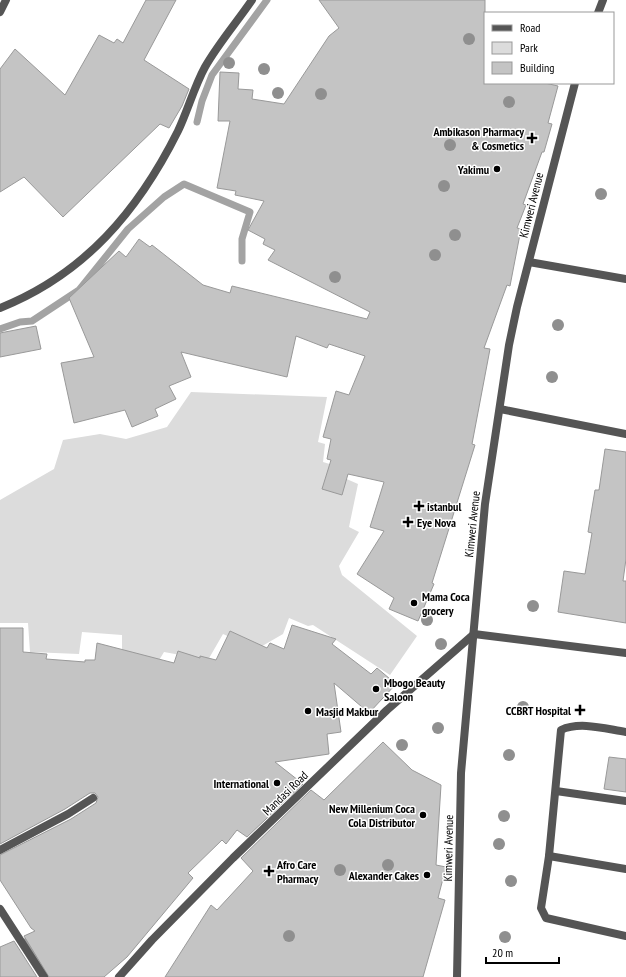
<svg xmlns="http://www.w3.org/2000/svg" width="626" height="977" font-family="'PT Sans Narrow',sans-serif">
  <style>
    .green { fill: #dcdcdc }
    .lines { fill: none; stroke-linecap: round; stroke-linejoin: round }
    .stream { stroke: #a3a3a3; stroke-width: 7 }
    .building { fill: #c4c4c4; stroke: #999 }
    .service { stroke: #555; stroke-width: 8 }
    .minor { stroke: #555; stroke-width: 8 }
    .tertiary { stroke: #555; stroke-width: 8 }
    .tree { fill: #8f8f8f }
    .poi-dot { fill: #000; stroke: #fff; stroke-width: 1.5 }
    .labels { text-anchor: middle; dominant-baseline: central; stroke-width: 3; stroke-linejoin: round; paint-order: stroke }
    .poi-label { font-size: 12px; font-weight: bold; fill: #000; stroke: #fff; text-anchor: end }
    .street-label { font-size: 12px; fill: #000; stroke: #fff }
  </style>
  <rect width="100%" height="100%" fill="#fff"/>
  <path class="green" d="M191,392L327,397L318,442L325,444L323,462L333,465V473L358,484L349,527L359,532L339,566L342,575L417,636L390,675L313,625L308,626L289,618L283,634L257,649L223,634L208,660L164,652L158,662L122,653V635L82,632L79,654L30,652L28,623H0V500L54,469L63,440L100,434L126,439L167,427Z"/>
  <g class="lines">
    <g class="stream">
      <path d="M197,122L202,101L212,75L267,0"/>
      <path d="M0,329L20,322L32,321L79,290L128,229L164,197L184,184L250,212L242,239V261"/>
      <path d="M25,942L51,977"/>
    </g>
  </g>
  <g class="building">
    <path d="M146,0H176L144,60L189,89L182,106L169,128L160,124L63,217L24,177L0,192V69L15,49L65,95L99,35L114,43L117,39L123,43Z"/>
    <path d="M319,0H485V83H545L558,86L548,123L552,124L544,152H542L523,204L526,205L517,228L521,229L510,286L507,285L484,348L490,349L472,444L475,445L432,583L434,584L418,621L389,609L394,598L357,574L384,531L370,527L384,482L348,474L342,495L322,489L331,460L327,459L331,439L323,437L336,391L349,395L365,356L329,344L327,348L296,336L287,377L181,352L191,377L169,386L176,399L155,409L158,416L132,427L125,410L74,423L61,363L94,357L69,298L119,251L126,257L139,239L150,247L152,245L203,285L230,293L232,286L367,319L370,312L268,260L275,250L263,244L265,239L248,230L264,201L235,195L236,191L217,188L230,121H218L220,72L239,73L238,89L253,90L252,99L284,104L329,36L339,28Z"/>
    <path d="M36,326L41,349L0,357V333Z"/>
    <path d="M605,449L626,452V559L623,581H626V623L558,612L564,571L585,574L592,533L588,532L595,490H599Z"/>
    <path d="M292,625L336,639L332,644L371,674L377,668L396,684L369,713L334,683L341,732L327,734L329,754L275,762L303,784L247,837L237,830L226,844L222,840L188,873L193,878L127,957L104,977H49L24,936L35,931L31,928L0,880V855L71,819L96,803L98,797L95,793H90L65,809L0,844V628H23V652L47,654L46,659L85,662V660H95L97,643L174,663L178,651L200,658V656L216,660L230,631L267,648L270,643L284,649Z"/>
    <path d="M383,742L412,770L441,785L436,865L446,867L438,898L445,900L423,977H165L211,905L217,910L253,871L241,858L311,790L324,800Z"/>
    <path d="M609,757L626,759V792L604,789Z"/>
    <path d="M14,941L37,977H0V947Z"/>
  </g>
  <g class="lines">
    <g class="service">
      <path d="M529,262L626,279"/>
      <path d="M500,409L626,434"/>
      <path d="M474,634L626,653"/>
      <path d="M626,732C606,729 580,721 561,730L549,856L541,908L546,918L626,936"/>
      <path d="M556,791L626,801"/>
      <path d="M549,856L626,869"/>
    </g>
    <g class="minor">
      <path d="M0,12L6,0"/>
      <path d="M0,308C85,274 138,211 178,131C188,110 194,87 205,67C218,44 237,22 252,0"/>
      <path d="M0,850L68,814L93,798"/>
      <path d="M0,909L44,977"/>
      <path d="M119,977L152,940L233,858L387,710L474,634"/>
    </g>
    <g class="tertiary">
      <path d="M598,13L603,0"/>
      <path d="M457,977L461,773L485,504L509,345L517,307L575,83"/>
    </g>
  </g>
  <g class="tree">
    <circle cx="469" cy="39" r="6"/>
    <circle cx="229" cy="63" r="6"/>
    <circle cx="264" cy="69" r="6"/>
    <circle cx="278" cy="93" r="6"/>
    <circle cx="321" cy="94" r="6"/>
    <circle cx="509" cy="102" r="6"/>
    <circle cx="450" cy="145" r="6"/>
    <circle cx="444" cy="186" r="6"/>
    <circle cx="601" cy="194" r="6"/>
    <circle cx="455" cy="235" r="6"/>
    <circle cx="435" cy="255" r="6"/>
    <circle cx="335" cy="277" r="6"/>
    <circle cx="558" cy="325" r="6"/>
    <circle cx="552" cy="377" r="6"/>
    <circle cx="533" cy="606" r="6"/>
    <circle cx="427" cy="620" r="6"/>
    <circle cx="441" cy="644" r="6"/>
    <circle cx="523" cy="707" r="6"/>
    <circle cx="438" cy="728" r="6"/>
    <circle cx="402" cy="745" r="6"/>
    <circle cx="509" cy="755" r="6"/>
    <circle cx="504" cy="816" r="6"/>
    <circle cx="499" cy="844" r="6"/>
    <circle cx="388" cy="865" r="6"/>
    <circle cx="340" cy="870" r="6"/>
    <circle cx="511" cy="881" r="6"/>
    <circle cx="289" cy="936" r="6"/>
    <circle cx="505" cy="937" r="6"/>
  </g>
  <g class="poi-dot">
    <path d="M530 132h4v4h4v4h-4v4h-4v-4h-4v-4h4z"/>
    <circle cx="497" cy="169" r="4"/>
    <path d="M417 500h4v4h4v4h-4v4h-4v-4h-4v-4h4z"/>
    <path d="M406 516h4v4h4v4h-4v4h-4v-4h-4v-4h4z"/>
    <circle cx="414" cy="603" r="4"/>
    <circle cx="376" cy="689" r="4"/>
    <path d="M578 704h4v4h4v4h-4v4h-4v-4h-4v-4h4z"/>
    <circle cx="308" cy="711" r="4"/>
    <circle cx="277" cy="783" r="4"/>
    <circle cx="423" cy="815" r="4"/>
    <path d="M267 865h4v4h4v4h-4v4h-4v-4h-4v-4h4z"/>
    <circle cx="427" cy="875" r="4"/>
  </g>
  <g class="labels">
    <g class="poi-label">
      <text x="524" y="131">Ambikason Pharmacy<tspan x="524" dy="14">&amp; Cosmetics</tspan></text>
      <text x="489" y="169">Yakimu</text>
      <text x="427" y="506" text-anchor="start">istanbul</text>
      <text x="417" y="522" text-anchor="start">Eye Nova</text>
      <text x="422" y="596" text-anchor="start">Mama Coca<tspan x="422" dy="14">grocery</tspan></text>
      <text x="384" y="682" text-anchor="start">Mbogo Beauty<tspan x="384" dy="14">Saloon</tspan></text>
      <text x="571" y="710">CCBRT Hospital</text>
      <text x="316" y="711" text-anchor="start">Masjid Makbur</text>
      <text x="269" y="783">International</text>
      <text x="415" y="808">New Millenium Coca<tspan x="415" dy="14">Cola Distributor</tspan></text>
      <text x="277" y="864" text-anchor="start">Afro Care<tspan x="277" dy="14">Pharmacy</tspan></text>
      <text x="419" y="875">Alexander Cakes</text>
    </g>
    <g class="street-label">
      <text transform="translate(531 205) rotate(-76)">Kimweri Avenue</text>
      <text transform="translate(472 524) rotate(-84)">Kimweri Avenue</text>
      <text transform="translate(285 793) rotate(-44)">Mandasi Road</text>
      <text transform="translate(448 848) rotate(-89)">Kimweri Avenue</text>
    </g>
  </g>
  <rect x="484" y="12" width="130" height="72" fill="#ffffff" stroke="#999999"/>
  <rect x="492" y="25" width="20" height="6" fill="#555555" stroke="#999999"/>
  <text x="520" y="32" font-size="12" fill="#000000">Road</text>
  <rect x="492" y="42" width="20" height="12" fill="#dcdcdc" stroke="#999999"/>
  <text x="520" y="52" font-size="12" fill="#000000">Park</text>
  <rect x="492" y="62" width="20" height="12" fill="#c4c4c4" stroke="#999999"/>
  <text x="520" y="72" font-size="12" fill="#000000">Building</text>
  <path d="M486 957v6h73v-6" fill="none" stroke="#000000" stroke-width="2"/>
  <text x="492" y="957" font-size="12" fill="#000000" stroke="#ffffff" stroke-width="3" paint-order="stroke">20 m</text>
</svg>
